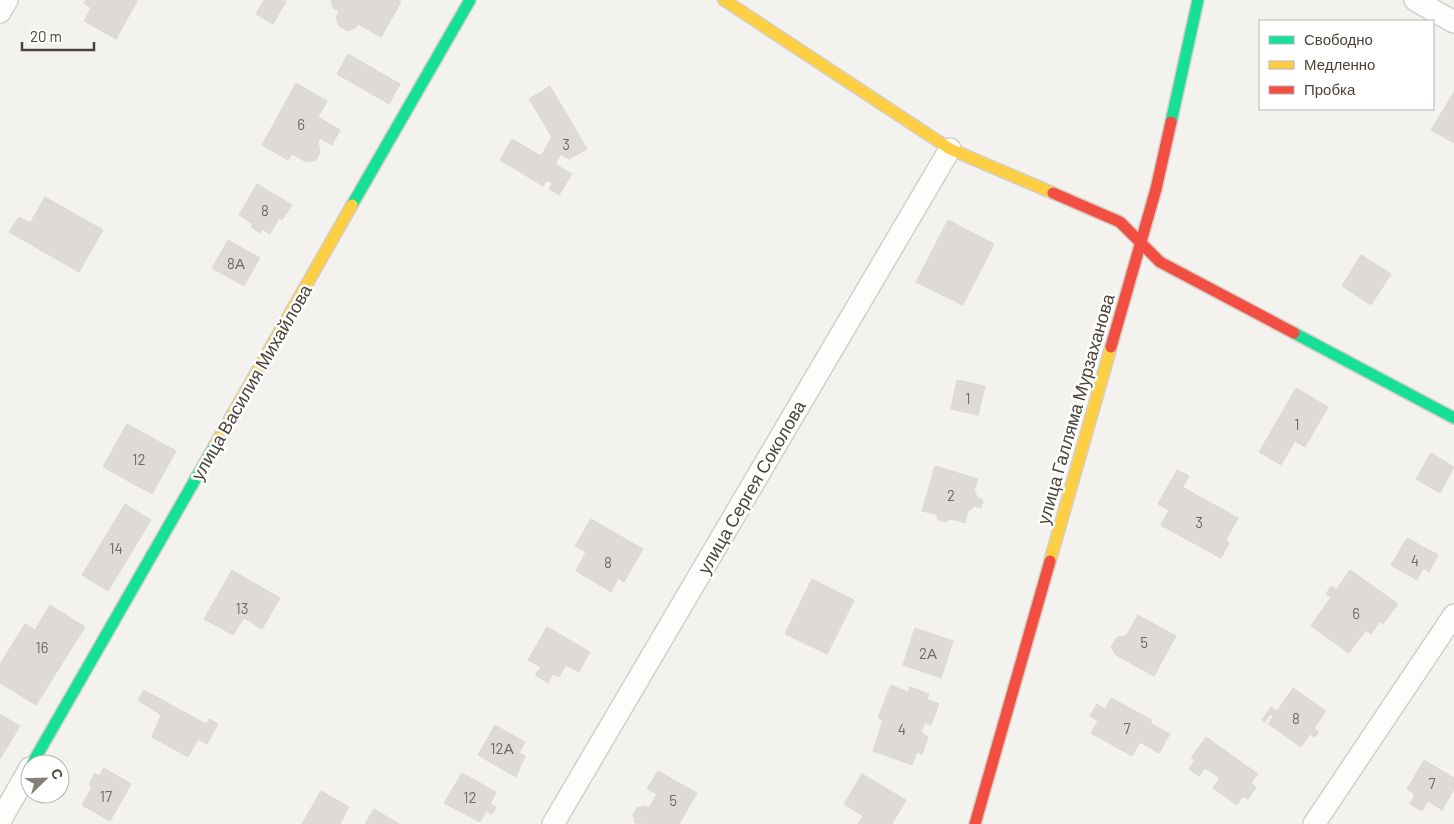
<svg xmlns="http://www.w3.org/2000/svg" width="1454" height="824" font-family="Barlow,sans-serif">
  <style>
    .building { fill: #dedbd6; stroke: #dcd9d4 }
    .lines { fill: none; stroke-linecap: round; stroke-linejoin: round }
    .street-casing { stroke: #d2d0cb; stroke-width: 24 }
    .fast-casing { stroke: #d3cfc5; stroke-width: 14 }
    .slow-casing { stroke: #d3cfc5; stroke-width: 14 }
    .jam-casing { stroke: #d3cfc5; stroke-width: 14 }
    .street { stroke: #fdfdfc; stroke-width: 21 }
    .fast { stroke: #16e098; stroke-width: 11 }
    .slow { stroke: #ffcf43; stroke-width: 11 }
    .jam { stroke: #f24e42; stroke-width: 11 }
    .labels { text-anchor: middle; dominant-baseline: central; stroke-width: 5; stroke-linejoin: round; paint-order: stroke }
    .number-label { font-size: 15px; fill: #706a61 }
    .street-label { font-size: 18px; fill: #4b4439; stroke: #fff }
  </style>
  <rect width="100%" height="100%" fill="#f4f2ee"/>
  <g class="building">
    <path d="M86,0H136L137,1L116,39L84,21L91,8L84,3Z"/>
    <path d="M264,0L286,1L273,24L256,14Z"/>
    <path d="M331,0H398L401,2L381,37L358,24L355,28L348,31L339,26L336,18L339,11L333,8Z"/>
    <path d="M348,54L400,84L389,104L337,74Z"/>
    <path d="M296,83L327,101L318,117L340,130L332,145L320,138L318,142L320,151L316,160L306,162L292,154L288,160L262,145Z"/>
    <path d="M550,86L587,149L569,159L561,154L555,164L572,174L559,195L549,189L552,183L546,180L543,186L500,160L512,139L541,156L552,137L529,99Z"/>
    <path d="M1454,92V143L1431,130Z"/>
    <path d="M257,184L292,205L282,220L279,218L270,234L262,229L260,233L251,227L253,224L239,215Z"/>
    <path d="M45,197L103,230L79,272L9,232L19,217L30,223Z"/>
    <path d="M948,220L994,244L963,305L916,282Z"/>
    <path d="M228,240L260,258L244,286L212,268Z"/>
    <path d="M1361,255L1391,274L1371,305L1342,286Z"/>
    <path d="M957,380L985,386L978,415L951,409Z"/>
    <path d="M1296,388L1328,407L1305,447L1295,441L1281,465L1259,452Z"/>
    <path d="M127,424L176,451L152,494L103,467Z"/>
    <path d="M1431,453L1454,467L1440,493L1416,479Z"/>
    <path d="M935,466L978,479L974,491L978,498L983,500L981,508L975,506L968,511L965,523L951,519L946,522L938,520L936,514L922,511Z"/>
    <path d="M1177,470L1189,476L1183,487L1171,481Z"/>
    <path d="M1171,481L1238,518L1225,541L1229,543L1221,558L1161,525L1169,510L1158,504Z"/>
    <path d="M1171,481L1238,518L1225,541L1229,543L1221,558L1161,525L1169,510L1158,504Z"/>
    <path d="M125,504L151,520L108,591L82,575Z"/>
    <path d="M591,519L643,549L624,582L618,578L611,592L576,571L586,552L575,546Z"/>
    <path d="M1407,538L1438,555L1429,572L1423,568L1417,580L1391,565Z"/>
    <path d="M232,570L280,598L262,629L244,618L233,635L204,619Z"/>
    <path d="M1350,570L1398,604L1383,624L1380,621L1371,634L1366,630L1349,653L1311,626L1331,597L1326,594L1331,586L1336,590Z"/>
    <path d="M812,579L854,600L827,654L785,634Z"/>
    <path d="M50,605L85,627L36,705L0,683V664L25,624L35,630Z"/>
    <path d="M1138,615L1176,636L1154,676L1116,655L1111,647L1117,637L1126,636Z"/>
    <path d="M547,627L590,652L579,672L566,665L559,677L553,674L548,683L535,675L541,667L528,660Z"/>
    <path d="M915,628L953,641L941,678L903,665Z"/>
    <path d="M891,685L908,692L910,687L929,694L927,699L939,704L931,725L925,722L921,732L928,737L922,754L917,752L912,765L873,751L883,720L878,718Z"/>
    <path d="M1293,688L1326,711L1314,728L1319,732L1315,737L1310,734L1301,747L1268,724L1273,717L1270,714L1265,722L1262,720L1271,707L1277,711Z"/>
    <path d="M144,690L206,724L209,719L218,724L207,744L198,739L188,757L152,737L161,715L138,700Z"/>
    <path d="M1111,698L1152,720L1150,723L1170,734L1159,753L1140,742L1132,756L1091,733L1098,721L1090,716L1097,704L1105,709Z"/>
    <path d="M0,714L20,726L0,759Z"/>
    <path d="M495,725L525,742L519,753L525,756L516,777L478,755Z"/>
    <path d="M1206,737L1258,774L1251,783L1256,787L1248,799L1243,796L1237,805L1213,788L1220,778L1205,768L1199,776L1189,769L1195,760L1191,758Z"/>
    <path d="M1424,760L1454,778V789L1442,810L1428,801L1422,811L1410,804L1415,794L1407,789Z"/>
    <path d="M104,768L131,784L110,821L82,805L92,787L89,785L95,773L99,776Z"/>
    <path d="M658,771L697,793L679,824L635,823L633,815L637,808L645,806L649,808L657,794L647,789Z"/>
    <path d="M462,773L496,792L490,804L496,807L492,814L486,811L480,822L444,803Z"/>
    <path d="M862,774L906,800L892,824H858L863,816L844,804Z"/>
    <path d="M321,791L349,807L340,824H302Z"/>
    <path d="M374,809L399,824H365Z"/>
  </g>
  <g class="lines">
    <defs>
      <g id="street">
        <path d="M1415,0L1454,22"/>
        <path d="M0,12L7,0"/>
        <path d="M0,821L30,768"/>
        <path d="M553,824L950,149"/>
        <path d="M1314,824L1454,615"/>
      </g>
      <g id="fast">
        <path d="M1171,122L1198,0"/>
        <path d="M352,205L470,0"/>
        <path d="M1294,333L1454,418"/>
        <path d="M32,764L215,445"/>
      </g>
      <g id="slow">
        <path d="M724,0L950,149L1053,193"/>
        <path d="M215,445L352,205"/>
        <path d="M1050,561L1111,347"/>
      </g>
      <g id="jam">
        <path d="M1053,193L1120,222L1160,262L1294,333"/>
        <path d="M1111,347L1156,189L1171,122"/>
        <path d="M975,824L1050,561"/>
      </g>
    </defs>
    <use href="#street" class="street-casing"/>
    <use href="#fast" class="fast-casing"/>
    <use href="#slow" class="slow-casing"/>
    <use href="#jam" class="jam-casing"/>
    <use href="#street" class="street"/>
    <use href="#fast" class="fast"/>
    <use href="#slow" class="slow"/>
    <use href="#jam" class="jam"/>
  </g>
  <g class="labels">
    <g class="number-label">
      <text x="301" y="124">6</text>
      <text x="566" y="144">3</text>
      <text x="265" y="210">8</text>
      <text x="236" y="263">8А</text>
      <text x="968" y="398">1</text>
      <text x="1297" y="424">1</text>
      <text x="139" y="459">12</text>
      <text x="951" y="495">2</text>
      <text x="1199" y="522">3</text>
      <text x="116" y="548">14</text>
      <text x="1415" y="560">4</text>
      <text x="608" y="562">8</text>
      <text x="242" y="608">13</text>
      <text x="1356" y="613">6</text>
      <text x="1144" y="642">5</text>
      <text x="42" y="647">16</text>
      <text x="928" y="653">2А</text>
      <text x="1296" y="718">8</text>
      <text x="1127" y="728">7</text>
      <text x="902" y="729">4</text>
      <text x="502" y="748">12А</text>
      <text x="1432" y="783">7</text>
      <text x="106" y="796">17</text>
      <text x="470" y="797">12</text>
      <text x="673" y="800">5</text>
    </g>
    <g class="street-label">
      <text transform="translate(251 382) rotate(-60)">улица Василия Михайлова</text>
      <text transform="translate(1075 409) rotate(-74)">улица Галляма Мурзаханова</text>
      <text transform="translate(751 487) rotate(-60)">улица Сергея Соколова</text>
    </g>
  </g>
  <rect x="1259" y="20" width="175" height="90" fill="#ffffff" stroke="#b7b4b0"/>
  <rect x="1269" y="36" width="25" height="8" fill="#16e098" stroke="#b7b4b0"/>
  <text x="1304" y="45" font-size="15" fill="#4b4439">Свободно</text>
  <rect x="1269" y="61" width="25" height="8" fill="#ffcf43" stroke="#b7b4b0"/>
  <text x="1304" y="70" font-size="15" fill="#4b4439">Медленно</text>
  <rect x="1269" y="86" width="25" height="8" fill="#f24e42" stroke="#b7b4b0"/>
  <text x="1304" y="95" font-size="15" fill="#4b4439">Пробка</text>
  <g transform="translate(45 779) rotate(67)"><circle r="24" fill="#ffffff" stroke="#b7b4b0"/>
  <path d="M0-4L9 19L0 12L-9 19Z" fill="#868178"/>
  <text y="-8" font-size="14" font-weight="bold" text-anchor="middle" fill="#4b4439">С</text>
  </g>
  <path d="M22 42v8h72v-8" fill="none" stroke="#4b4439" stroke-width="2.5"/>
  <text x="30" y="42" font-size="15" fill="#4b4439" stroke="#ffffff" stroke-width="4" paint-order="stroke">20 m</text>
</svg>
